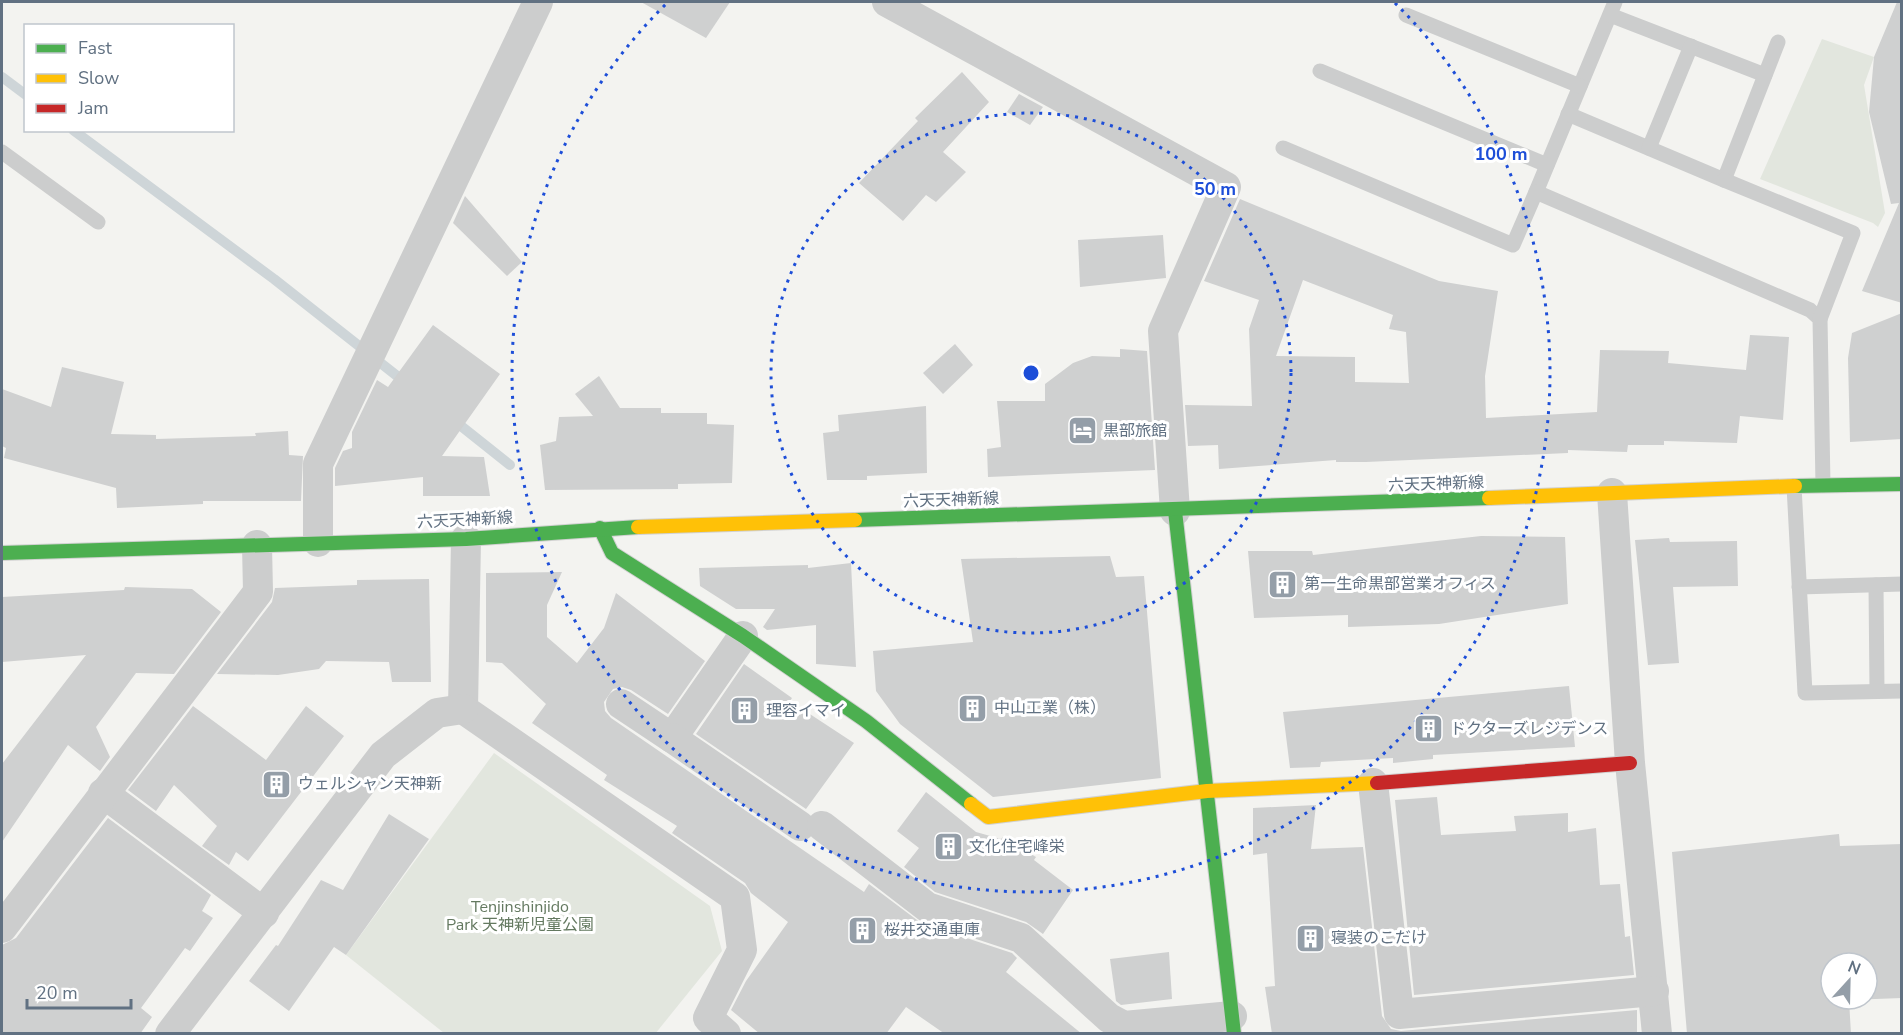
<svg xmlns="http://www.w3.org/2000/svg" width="1903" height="1035" font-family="'Nunito Sans','Noto Sans JP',sans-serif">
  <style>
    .green { fill: #e2e6de }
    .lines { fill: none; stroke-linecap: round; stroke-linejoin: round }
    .stream { stroke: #ced5d8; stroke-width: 10 }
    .building { fill: #cfd0d0; fill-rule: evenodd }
    .fast-casing { stroke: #d1d1d1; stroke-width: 16 }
    .slow-casing { stroke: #d1d1d1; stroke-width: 16 }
    .jam-casing { stroke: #d1d1d1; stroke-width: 16 }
    .lane { stroke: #cccdcd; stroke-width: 15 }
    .street { stroke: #cccdcd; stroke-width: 30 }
    .fast { stroke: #4caf50; stroke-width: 14 }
    .slow { stroke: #ffc107; stroke-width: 14 }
    .jam { stroke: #c62828; stroke-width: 14 }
    .ring { fill: none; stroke: #1d4ed8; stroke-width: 3; stroke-dasharray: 3 6 }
    .labels { text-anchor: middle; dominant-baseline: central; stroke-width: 6; stroke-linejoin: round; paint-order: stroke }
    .poi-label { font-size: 16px; fill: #617182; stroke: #fff; text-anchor: start }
    .street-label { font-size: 16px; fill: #617182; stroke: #fff }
    .park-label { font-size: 16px; fill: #647960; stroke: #fff }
    .centre { fill: #1d4ed8; stroke: #fff; stroke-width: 3 }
    .ring-label { font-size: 18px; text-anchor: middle; font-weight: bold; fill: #1d4ed8; stroke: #fff; stroke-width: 6; stroke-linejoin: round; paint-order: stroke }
  </style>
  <rect width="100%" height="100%" fill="#f3f3f0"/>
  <g class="green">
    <path d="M1822,39L1874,57L1864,85L1885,213L1878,227L1873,223L1760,179Z"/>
    <path d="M494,753L710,906L722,951L655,1034L444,1033L346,955Z"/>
  </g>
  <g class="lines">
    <g class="stream">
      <path d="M2,77L26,95"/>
      <path d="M73,130L274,279L406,383"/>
      <path d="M451,418L510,465"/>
    </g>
  </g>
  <g class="building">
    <path d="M641,2H730L706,38Z"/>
    <path d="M1897,2H1902V303L1862,291L1899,203L1891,204L1869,112L1874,57Z"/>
    <path d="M962,72L989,102L943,152L966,172L936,202L926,195L903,221L859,183L918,121L915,118Z"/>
    <path d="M1019,94L1043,107L1030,125L1007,112Z"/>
    <path d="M465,196L522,262L507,276L453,223Z"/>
    <path d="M1240,199L1439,281L1498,291L1485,376L1486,418L1597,412L1600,350L1669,351L1668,363L1746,370L1750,335L1789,337L1783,420L1740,416L1737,443L1664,441V445H1628L1627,452L1568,450V453L1366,462H1336V460L1219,469L1218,445L1188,446L1185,405L1252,406L1249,329L1259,300L1204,281ZM1303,280L1393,315L1389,329L1406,332L1409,383L1355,382V357L1276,356Z"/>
    <path d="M1163,235L1166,278L1080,287L1078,240Z"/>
    <path d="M1902,313V439L1850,442L1848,358L1852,333Z"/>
    <path d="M433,325L500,374L442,456L484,457L490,496H423V477L335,486V468L343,451L352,448V432L377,380L388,387Z"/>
    <path d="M955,344L973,365L943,394L923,373Z"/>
    <path d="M1120,349L1147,351L1155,470L988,477L987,449L1001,447L997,401H1045V384L1073,363L1092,356L1120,357Z"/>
    <path d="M62,367L124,382L111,434L156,435V439L256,436L255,433L288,431L289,455L303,456L301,501H203V504L117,508L116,488L4,458L6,448L2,446V389L51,407Z"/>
    <path d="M599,376L620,408H661V413H707V424L734,425L732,483L678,484V489L545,490L540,445L556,441L559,417L593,416L575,394Z"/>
    <path d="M926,406L927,473L867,476V480H827L823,433L839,431L838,415Z"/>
    <path d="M1481,536L1565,537L1568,604L1439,624L1348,627V615L1254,618L1248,551H1312L1313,555Z"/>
    <path d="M1669,538L1670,542L1737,541L1738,586L1673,587L1679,663L1648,665L1635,540Z"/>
    <path d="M1110,556L1116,577L1144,576L1161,778L993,797L900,724L876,691L873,651L973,642L961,559Z"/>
    <path d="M851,563L856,667L816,664V625L767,630L763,627L775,609H736L700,586L699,568L808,565V568Z"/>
    <path d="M562,572L547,605V637L577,663L604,628L616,593L705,661L668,714L631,690L622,687L613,689L604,702L605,711L611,718L864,892L869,884L921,923L1012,953L1017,958L1006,972L1082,1034H945L906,1007L886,1034H760L731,1010L746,981L788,922L751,893L745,883L672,833L677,826L604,780L607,775L532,723L546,704L502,663L486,662V573Z"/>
    <path d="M429,579L431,682H392L389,662L326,661L319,669L278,675L217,674L272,602L275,588L357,585V580Z"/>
    <path d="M125,587L192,589L221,612L174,674L136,673L96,727L110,757L100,771L68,745L2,842V764L86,655L2,662V597L124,590Z"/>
    <path d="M744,664L792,698L790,701L854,743L806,809L696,734Z"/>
    <path d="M1569,686L1575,747L1433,755V759L1393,763V758L1321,762L1320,767L1290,768L1283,712Z"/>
    <path d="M193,706L266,760L306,706L344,736L248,861L236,852L229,865L202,846L217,826L174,785L156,811L128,790Z"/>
    <path d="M926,792L976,832L1001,839L1003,837L1036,857L1034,860L1073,890L1043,934L1026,922L935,892L904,867L919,848L897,831Z"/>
    <path d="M1437,797L1441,835L1516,831L1514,816L1568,813V832L1596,828L1600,885L1620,884L1625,937L1630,936L1634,975L1414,995L1395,800Z"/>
    <path d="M1316,805L1311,849L1363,847L1382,1016L1391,1029L1401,1031L1637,1010V1034H1272L1265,987L1275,986L1267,853L1253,855V808Z"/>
    <path d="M389,814L429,839L346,955L334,947L289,1011L249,981L276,945L278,946L321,880L343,890Z"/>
    <path d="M108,818L211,895L202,911L213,918L190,951L185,948L141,1008L152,1017L140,1034H2V945L16,938Z"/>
    <path d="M1839,834L1840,846L1902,844V998L1849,1000L1851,1034H1687L1672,852ZM1831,963H1867V999H1831Z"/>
    <path d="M1169,952L1172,999L1121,1005L1116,1001L1110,959Z"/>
  </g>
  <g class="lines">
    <defs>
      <g id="fast">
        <path d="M1795,486L1902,484"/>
        <path d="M1175,511L1234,1034"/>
        <path d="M855,520L1489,498"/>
        <path d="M600,528L612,553L743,636L866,721L971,804"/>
        <path d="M2,553L466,539L638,527"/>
      </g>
      <g id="slow">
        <path d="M1489,498L1795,486"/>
        <path d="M638,527L855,520"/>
        <path d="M971,804L988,817L1207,791L1377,783"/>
      </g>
      <path id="jam" d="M1377,783L1630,763"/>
    </defs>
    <use href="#fast" class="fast-casing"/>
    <use href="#slow" class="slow-casing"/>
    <use href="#jam" class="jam-casing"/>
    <g class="lane">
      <path d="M1615,2L1536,192L1810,310L1820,319L1823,485"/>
      <path d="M1406,15L1580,86"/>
      <path d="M1610,15L1765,75"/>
      <path d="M1320,71L1547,165"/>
      <path d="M1568,114L1724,180L1778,42"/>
      <path d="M1283,148L1513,245L1536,192"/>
      <path d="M1649,148L1691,46"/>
      <path d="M2,152L98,222"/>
      <path d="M1724,180L1853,233L1820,319"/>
      <path d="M1794,486L1805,693L1902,691"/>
      <path d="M1876,585L1877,691"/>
      <path d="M1799,587L1902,584"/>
    </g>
    <g class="street">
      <path d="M887,2L1226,187L1163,331L1175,511"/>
      <path d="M1612,493L1630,763L1657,1034"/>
      <path d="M466,539L463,709L735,897L742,950L708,1018L726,1034"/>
      <path d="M318,542V464L538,2"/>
      <path d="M621,704L672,738L743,636"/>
      <path d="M672,738L800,826"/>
      <path d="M1373,783L1399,1014L1654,991"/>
      <path d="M103,793L264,913"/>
      <path d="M822,826L927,907L1021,938L1109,1018L1124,1026L1232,1016"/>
      <path d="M2,928L258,592L257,545"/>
      <path d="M170,1034L383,755L437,713L463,709"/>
    </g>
    <use href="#fast" class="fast"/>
    <use href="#slow" class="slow"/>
    <use href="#jam" class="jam"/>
  </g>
  <g class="ring">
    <circle cx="1031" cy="373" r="260"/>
    <path d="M1395 3A519 519 0 1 1 667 3"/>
  </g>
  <defs>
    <symbol id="hotel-square" viewBox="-11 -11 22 22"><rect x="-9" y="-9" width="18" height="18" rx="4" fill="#949ea8" stroke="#fff"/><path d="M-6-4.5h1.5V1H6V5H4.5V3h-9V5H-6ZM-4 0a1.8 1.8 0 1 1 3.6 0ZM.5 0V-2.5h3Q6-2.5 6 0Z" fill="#fff"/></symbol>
    <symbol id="building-square" viewBox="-11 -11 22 22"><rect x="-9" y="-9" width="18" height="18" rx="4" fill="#949ea8" stroke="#fff"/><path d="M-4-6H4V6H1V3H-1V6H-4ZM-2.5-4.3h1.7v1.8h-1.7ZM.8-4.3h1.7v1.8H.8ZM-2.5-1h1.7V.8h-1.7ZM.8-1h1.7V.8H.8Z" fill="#fff"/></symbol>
  </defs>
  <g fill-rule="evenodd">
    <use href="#hotel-square" x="1066" y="414" width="33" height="33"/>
    <use href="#building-square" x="1266" y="568" width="33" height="33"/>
    <use href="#building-square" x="956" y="692" width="33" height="33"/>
    <use href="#building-square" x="728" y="694" width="33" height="33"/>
    <use href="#building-square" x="1412" y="712" width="33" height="33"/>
    <use href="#building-square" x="260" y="768" width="33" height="33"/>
    <use href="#building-square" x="932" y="830" width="33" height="33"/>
    <use href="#building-square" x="846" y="914" width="33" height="33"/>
    <use href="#building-square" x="1294" y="922" width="33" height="33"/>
  </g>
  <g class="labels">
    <g class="poi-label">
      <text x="1103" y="431">黒部旅館</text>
      <text x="1304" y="584">第一生命黒部営業オフィス</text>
      <text x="994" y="708">中山工業（株）</text>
      <text x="766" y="711">理容イマイ</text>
      <text x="1450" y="729">ドクターズレジデンス</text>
      <text x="298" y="784">ウェルシャン天神新</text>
      <text x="969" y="847">文化住宅峰栄</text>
      <text x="884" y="930">桜井交通車庫</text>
      <text x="1331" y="938">寝装のこだけ</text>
    </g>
    <g class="street-label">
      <text transform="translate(1436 484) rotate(-2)">六天天神新線</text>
      <text transform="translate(951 500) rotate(-2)">六天天神新線</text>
      <text transform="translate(465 520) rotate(-3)">六天天神新線</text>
    </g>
    <g class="park-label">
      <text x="520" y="907">Tenjinshinjido<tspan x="520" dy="18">Park 天神新児童公園</tspan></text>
    </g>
  </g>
  <circle cx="1031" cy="373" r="9" class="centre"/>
  <g class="ring-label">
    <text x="1501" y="160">100 m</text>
    <text x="1215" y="195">50 m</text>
  </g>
  <rect width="1903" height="1035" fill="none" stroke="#617182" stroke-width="6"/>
  <rect x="24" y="24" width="210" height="108" fill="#ffffff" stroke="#c0c6cd" stroke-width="1.5"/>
  <rect x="36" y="44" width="30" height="9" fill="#4caf50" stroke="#c0c6cd" stroke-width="1.5"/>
  <text x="78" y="54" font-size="18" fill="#617182">Fast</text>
  <rect x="36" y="74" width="30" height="9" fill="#ffc107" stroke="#c0c6cd" stroke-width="1.5"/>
  <text x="78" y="84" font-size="18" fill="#617182">Slow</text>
  <rect x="36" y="104" width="30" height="9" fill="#c62828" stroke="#c0c6cd" stroke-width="1.5"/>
  <text x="78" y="114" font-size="18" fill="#617182">Jam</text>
  <g transform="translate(1849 981) rotate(22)"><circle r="28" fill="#ffffff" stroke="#c0c6cd" stroke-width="1.5"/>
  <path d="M0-4.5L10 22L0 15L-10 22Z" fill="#949ea8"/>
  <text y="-9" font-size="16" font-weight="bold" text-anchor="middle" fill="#617182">N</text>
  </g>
  <path d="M27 999v9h104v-9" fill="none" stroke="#617182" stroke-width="3"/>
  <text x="36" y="999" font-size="18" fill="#617182" stroke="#ffffff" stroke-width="4.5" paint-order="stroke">20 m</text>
</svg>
